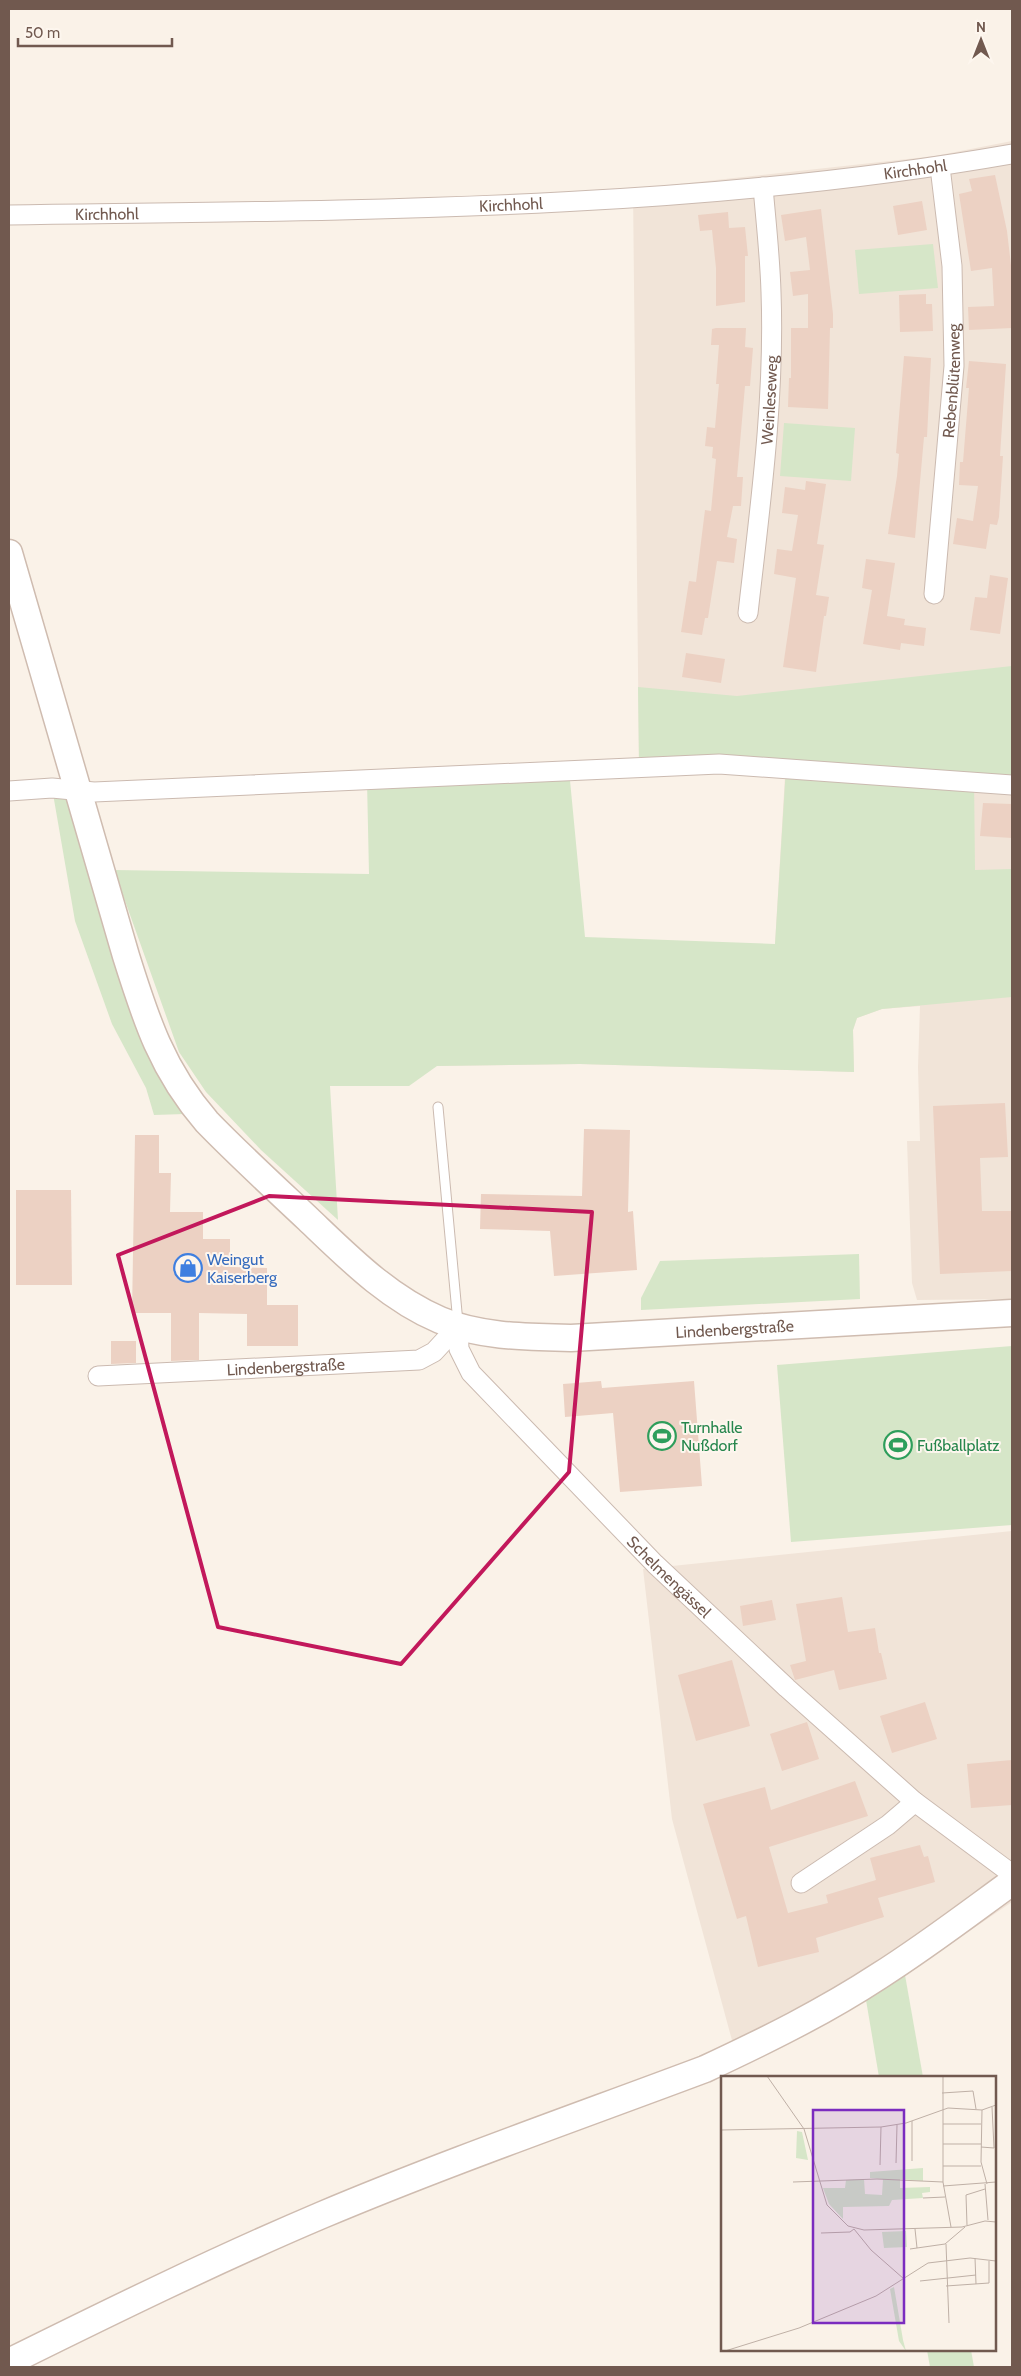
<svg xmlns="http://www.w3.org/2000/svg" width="1021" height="2376" font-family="Cabin,sans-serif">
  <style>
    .residential { fill: #f1e4d8 }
    .green { fill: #d6e6c8 }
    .building { fill: #ecd1c3 }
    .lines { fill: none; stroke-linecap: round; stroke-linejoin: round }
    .lane-casing { stroke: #cbbab0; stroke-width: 11 }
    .street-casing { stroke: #cbbab0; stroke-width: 21 }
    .secondary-casing { stroke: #cfbcb0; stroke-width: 29 }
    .lane { stroke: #fff; stroke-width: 9 }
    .street { stroke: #fff; stroke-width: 19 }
    .secondary { stroke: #fff; stroke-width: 26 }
    .marked { fill: none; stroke: #c2185b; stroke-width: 4; stroke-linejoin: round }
    .labels { text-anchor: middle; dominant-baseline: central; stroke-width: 4; stroke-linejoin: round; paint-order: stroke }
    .street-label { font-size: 16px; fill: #71594f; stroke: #fdf6ee }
    .shop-label { font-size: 16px; fill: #366cbe; stroke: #fdf6ee; text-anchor: start }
    .leisure-label { font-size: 16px; fill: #27864d; stroke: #fdf6ee; text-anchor: start }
    .inset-road { fill: none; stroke: #bfb0a6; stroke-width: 1 }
    .view { fill: #7b2cbf; fill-opacity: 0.15; stroke: #7b2cbf; stroke-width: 2.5 }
    .inset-edge { fill: none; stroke: #71594f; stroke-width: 2.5 }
  </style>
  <rect width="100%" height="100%" fill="#faf2e8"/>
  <g class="residential">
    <path d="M1012,141V1299L917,1300L912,1283L907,1141H920L918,1067L920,1006L882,1009L857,1018L853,1030L854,1072L580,1064L437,1066L775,944L786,759L639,766L633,189L935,156Z"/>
    <path d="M1012,1531V1902L905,1975L866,2000L733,2044L672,1819L643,1569Z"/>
  </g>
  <g class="green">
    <path d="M933,244L938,288L859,294L855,250Z"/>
    <path d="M784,423L855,428L851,481L780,476Z"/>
    <path d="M1012,666V777L974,775L975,870L1012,869V997L882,1009L857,1018L853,1030L854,1072L580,1064L437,1066L409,1086H330L338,1220L261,1150L206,1092L179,1052L114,870L369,874L367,781L569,770L585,937L775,944L786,767L639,763L638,687L737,696Z"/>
    <path d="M52,788L71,804L185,1114L154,1115L146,1088L112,1024L75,921Z"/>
    <path d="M859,1254L860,1299L641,1310V1298L660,1261Z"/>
    <path d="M1012,1346V1525L791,1542L777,1365Z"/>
    <path d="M905,1975L923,2077H879L866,2000Z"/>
    <path d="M927,2350H971L974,2367H930Z"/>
  </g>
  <g class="building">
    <path d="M995,175L1007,231L1012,274V328L969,330L968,307L994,306L992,268L971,271L959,194L972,191L969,179Z"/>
    <path d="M922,201L927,230L898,235L893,206Z"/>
    <path d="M821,209L833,314V328H830L828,409L788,407L789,378H791V328H808V294L793,296L790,272L810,270L806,237L785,241L781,215Z"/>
    <path d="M728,212L729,228L745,227L748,256H745V302L716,306V268L712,230L700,231L698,215Z"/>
    <path d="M926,294V304H932L933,331L900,332L899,295Z"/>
    <path d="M716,328H746L745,347L753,348L750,386H745L737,477H743L741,506H733L727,537L737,539L734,563L717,561L708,618H705L702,635L681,632L689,581L696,582L705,510L711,511L716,459L712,458L713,447L705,446L707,427L715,428L719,384H716L719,345H711L712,329Z"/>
    <path d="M904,356L931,358L927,437H924L915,538L888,534L897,476L899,454L896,453Z"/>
    <path d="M969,361L1006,364L1000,456H1003L999,517L997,525L990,524L986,549L953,544L957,518L973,521L978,486L959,485L960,462H963L969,388H966Z"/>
    <path d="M806,481L826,484L817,544L824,545L816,595L829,597L826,616H824L816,672L783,667L796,578L774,574L777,549L792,551L798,515L782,513L785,487L805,490Z"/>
    <path d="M866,559L895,563L887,616L905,619L904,625L926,628L924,646L901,643L900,650L863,644L872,590L862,588Z"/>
    <path d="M990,575L1008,578L1000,634L970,630L975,597L987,598Z"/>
    <path d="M686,653L725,659L721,683L682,677Z"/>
    <path d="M983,803L1012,804V838L980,836Z"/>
    <path d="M1005,1103L1008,1157L980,1158L982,1211H1012V1271L940,1274L933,1106Z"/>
    <path d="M584,1129L630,1130L628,1212L633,1211L637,1270L554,1276L550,1231L480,1229L481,1194L582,1196Z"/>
    <path d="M135,1135H159V1173H171L170,1212H203V1239H230V1267L267,1268V1305H298V1346H247V1314L199,1313V1360L171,1361V1313H132Z"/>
    <path d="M16,1190H71L72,1285H16Z"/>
    <path d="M111,1341H136V1363L111,1364Z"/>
    <path d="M601,1381L602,1388L694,1381L702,1486L620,1492L613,1413L565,1417L563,1384Z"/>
    <path d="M842,1597L848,1632L875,1628L879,1653H881L887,1679L839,1690L834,1670L795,1680L790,1665L806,1661L796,1604Z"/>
    <path d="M772,1600L776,1620L743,1626L740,1606Z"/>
    <path d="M732,1660L750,1726L696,1741L678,1675Z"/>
    <path d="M925,1702L937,1739L892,1753L880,1716Z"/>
    <path d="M807,1722L819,1759L782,1771L770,1734Z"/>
    <path d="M1012,1760V1805L971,1808L967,1764Z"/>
    <path d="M855,1781L868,1816L769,1847L788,1913L828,1903L826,1895L876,1880L870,1858L920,1845L924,1857L928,1856L935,1882L878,1898L884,1917L816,1938L819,1952L758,1967L746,1916L737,1919L703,1804L765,1787L771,1810Z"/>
  </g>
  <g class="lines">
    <defs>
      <path id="lane" d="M438,1107L458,1323"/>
      <g id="street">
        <path id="s1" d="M9,215C343,210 682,212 1012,154"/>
        <path id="s2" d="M934,594L954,366L952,266L940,167"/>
        <path id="s3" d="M748,613C760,507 775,399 771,292C770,257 766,222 763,187"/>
        <path d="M9,791L52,788L94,792L719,764L1012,785"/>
        <path id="s4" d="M458,1326L459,1349L471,1373L655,1564L787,1688L915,1802L1012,1874"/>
        <path id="s5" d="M98,1376L419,1360L434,1352L458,1326"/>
        <path d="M801,1883L888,1825L915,1802"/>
      </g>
      <g id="secondary">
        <path id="s6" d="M9,553L126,956C146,1020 162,1070 207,1122C239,1155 274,1187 308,1219C348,1257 388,1298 440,1320C480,1337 528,1337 571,1338L1012,1313"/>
        <path d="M9,2362C112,2311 216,2260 322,2215C448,2162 577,2117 705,2069C765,2041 824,2012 879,1976C925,1947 968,1914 1012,1882"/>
      </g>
    </defs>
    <use href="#lane" class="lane-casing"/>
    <use href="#street" class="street-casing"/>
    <use href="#secondary" class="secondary-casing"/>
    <use href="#lane" class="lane"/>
    <use href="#street" class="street"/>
    <use href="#secondary" class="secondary"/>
  </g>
  <path class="marked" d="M269,1196L592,1212L569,1472L401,1664L218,1627L118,1255Z"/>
  <defs>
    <symbol id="shop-ring" viewBox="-11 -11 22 22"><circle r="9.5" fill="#fdf6ee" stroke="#3f7fe0" stroke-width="1.5"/><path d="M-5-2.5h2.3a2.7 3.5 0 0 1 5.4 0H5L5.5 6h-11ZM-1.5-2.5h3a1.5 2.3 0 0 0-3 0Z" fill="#3f7fe0"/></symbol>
    <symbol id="stadium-ring" viewBox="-11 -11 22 22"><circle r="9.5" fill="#fdf6ee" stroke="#2e9e5b" stroke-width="1.5"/><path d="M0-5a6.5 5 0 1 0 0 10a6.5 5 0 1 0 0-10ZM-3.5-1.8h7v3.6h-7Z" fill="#2e9e5b"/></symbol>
  </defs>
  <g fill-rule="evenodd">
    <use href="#shop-ring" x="172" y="1252" width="32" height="32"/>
    <use href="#stadium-ring" x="646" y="1420" width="32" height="32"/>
    <use href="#stadium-ring" x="882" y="1429" width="32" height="32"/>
  </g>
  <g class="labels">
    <g class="street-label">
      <text stroke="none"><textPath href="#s1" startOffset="908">Kirchhohl</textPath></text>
      <text stroke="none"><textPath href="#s1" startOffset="502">Kirchhohl</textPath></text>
      <text stroke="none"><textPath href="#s1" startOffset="98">Kirchhohl</textPath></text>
      <text stroke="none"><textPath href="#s2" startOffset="214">Rebenblütenweg</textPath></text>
      <text stroke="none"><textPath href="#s3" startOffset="214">Weinleseweg</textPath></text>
      <text stroke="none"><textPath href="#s6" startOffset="1210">Lindenbergstraße</textPath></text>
      <text stroke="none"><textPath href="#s5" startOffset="188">Lindenbergstraße</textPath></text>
      <text stroke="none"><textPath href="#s4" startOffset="334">Schelmengässel</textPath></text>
    </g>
    <g class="shop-label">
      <text x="207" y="1259">Weingut<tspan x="207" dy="18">Kaiserberg</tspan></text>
    </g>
    <g class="leisure-label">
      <text x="681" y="1427">Turnhalle<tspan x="681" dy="18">Nußdorf</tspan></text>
      <text x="917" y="1445">Fußballplatz</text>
    </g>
  </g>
  <g transform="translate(721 2076)">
    <rect width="275" height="275" fill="#faf2e8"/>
    <path d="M76,55L81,56L87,84L75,82ZM202,92V105L179,103V112L209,111V116L201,117L202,122L171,124L168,130L122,131V143L108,128L102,112H124L125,104L143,103L144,118L161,119L162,103L149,102V96ZM185,155L186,171L163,172L161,156ZM173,211L182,264L185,275L178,265L169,213Z" fill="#d6e6c8"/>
    <path class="inset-road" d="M46,0L83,53L106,129L127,150L143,154L241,151L264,145L275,146M222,0V106L230,151M221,17L252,15L255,33M261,34L260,86L266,108M222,48H260M0,54L160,51L185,47L227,32L261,34L275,29M222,68H260M260,71L273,72L271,31M191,85V45M175,87L176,49M159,89L160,51M222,90H260M72,106L156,103L222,106M264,108L267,144M222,110L275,106M202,122L224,121M246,149L245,119L264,113M194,153L196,172M100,157L129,156L133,153L150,174L183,203M225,168L228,247M189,173L224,168L244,151M254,182L255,208M199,205L255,199M225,210L268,207V185M4,275L78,252L155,220L207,187L249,182L275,185"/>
    <path class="view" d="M92,34H183V247H92Z"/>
    <rect width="275" height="275" class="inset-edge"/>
  </g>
  <rect width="1021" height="2376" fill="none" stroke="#71594f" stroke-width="20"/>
  <g transform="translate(981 40)" stroke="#fdf6ee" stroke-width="4" paint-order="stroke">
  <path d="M0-4L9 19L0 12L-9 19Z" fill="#71594f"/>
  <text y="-8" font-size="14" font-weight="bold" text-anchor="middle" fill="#71594f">N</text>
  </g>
  <path d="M18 38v8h154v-8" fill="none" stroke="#71594f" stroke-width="2.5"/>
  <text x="25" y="38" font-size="15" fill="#71594f" stroke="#fdf6ee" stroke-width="4" paint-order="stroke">50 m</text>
</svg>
